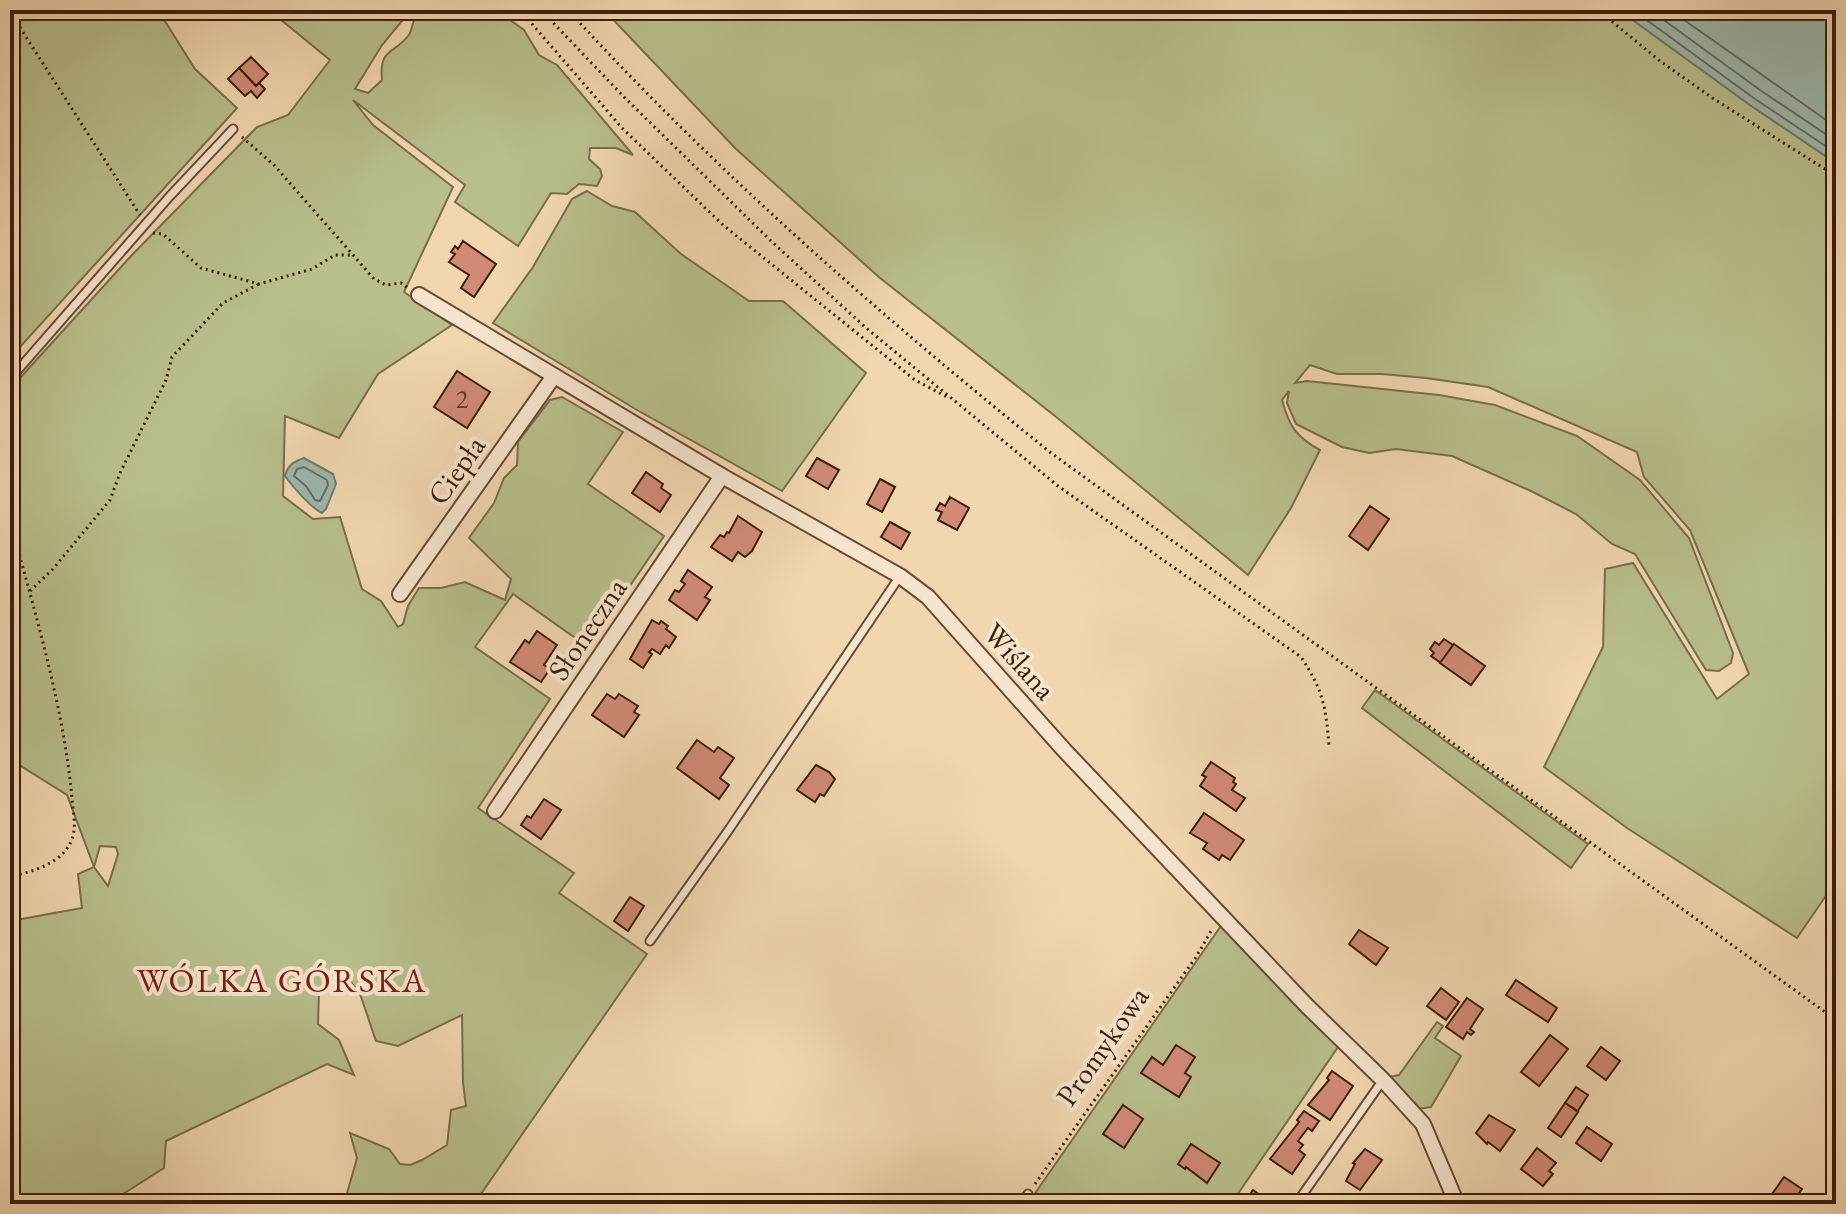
<svg xmlns="http://www.w3.org/2000/svg" width="1846" height="1214" font-family="'EB Garamond',serif">
  <style>
    .green { fill: #b8be8c; stroke: #7a6e4c; stroke-width: 2; fill-rule: evenodd }
    .water { fill: #9bb9af; stroke: #757b6d; stroke-width: 2 }
    .lines { fill: none; stroke-linecap: round; stroke-linejoin: round }
    .shore { stroke: #6c6c5d; stroke-width: 2 }
    .building { fill: #d08a76; stroke: #3d1e0b; stroke-width: 2 }
    .service-casing { stroke: #6a4c34; stroke-width: 11 }
    .minor-casing { stroke: #6a4c34; stroke-width: 18 }
    .path { stroke: #3d1e0b; stroke-width: 3; stroke-dasharray: 2 4; stroke-linecap: butt }
    .service { stroke: #f6e4cc; stroke-width: 7 }
    .minor { stroke: #f6e4cc; stroke-width: 14 }
    .labels { text-anchor: middle; dominant-baseline: central; stroke-width: 8; stroke-linejoin: round; paint-order: stroke }
    .number-label { font-size: 26px; fill: #623926 }
    .street-label { font-size: 30px; fill: #3d1e0b; stroke: #f6e4cc }
    .quarter-label { font-size: 34px; letter-spacing: 2px; fill: #7a1f14; stroke: #f6e4cc }
  </style>
  <rect width="100%" height="100%" fill="#f1d6b0"/>
  <filter id="stains"><feTurbulence type="fractalNoise" baseFrequency=".0025" numOctaves="4"/><feColorMatrix values="0 0 0 0 .2 0 0 0 0 .09 0 0 0 0 .02 0 0 0 .5 -.17"/></filter>
  <radialGradient id="worn" r=".72"><stop offset=".6" stop-color="#630" stop-opacity="0"/><stop offset="1" stop-color="#630" stop-opacity=".3"/></radialGradient>
  <g class="green">
    <path d="M10,10H158L195,69L237,108L10,358Z"/>
    <path d="M269,10H411L382,45L355,89L368,93L382,80C379,48 393,55 408,36C412,32 413,22 415,16L426,10H459L477,20L506,17L524,30L539,55L557,65L633,155L616,148H590L589,159L600,169L602,176L597,186L579,184L567,194L551,193L518,246L455,202L465,185L353,100L373,125L453,187L404,292L452,325L378,374L339,438L285,416L283,496L313,519L340,517L362,589L381,601L398,627L403,624L408,606L419,588H441L465,582L505,600L511,579L469,538L494,503L504,478L517,465L518,442L550,400L562,397L623,432L588,484L664,536L588,647L513,594L475,647L550,699L478,808L574,873L559,893L647,954L474,1204H344L357,1158L350,1133L389,1149L400,1164L410,1165L422,1160L447,1145L451,1110L466,1106L463,1083L462,1015L398,1046L376,1041L360,994L345,974L319,992L318,1024L339,1040L354,1075L327,1064L166,1141L164,1168L107,1204H10V924L16,920L82,908L78,874L94,867L67,795L19,765L10,769V389L131,256L257,127L288,115L330,60ZM100,846L116,847L118,854L108,886L94,867Z"/>
    <path d="M604,10H1619L1750,105L1836,163V881L1797,938L1627,828L1544,767L1603,647L1605,569L1633,563L1717,699L1749,674L1690,530L1644,477L1637,452L1488,387L1426,378L1382,374H1337L1310,365L1295,383L1307,381L1439,395L1495,405L1577,436L1640,480L1689,538L1733,653L1731,663L1719,671L1706,670L1635,554L1612,544L1576,514L1531,491L1452,456L1396,449L1369,453L1342,447L1296,424L1287,403L1289,391L1282,400C1289,426 1296,437 1320,450L1291,508L1248,575L1060,420L880,278L736,149Z"/>
    <path d="M587,191L612,206L635,212L681,254L749,301H783L866,373L782,491L637,410L493,323L533,267L572,199Z"/>
    <path d="M1375,690L1588,844L1571,868L1362,708Z"/>
    <path d="M1223,923L1340,1044L1231,1204H1041L1031,1199Z"/>
    <path d="M1437,1022L1443,1026L1435,1038L1461,1056L1431,1107L1418,1109L1389,1077L1399,1075Z"/>
  </g>
  <g class="water">
    <path d="M1619,10H1836V163L1750,105Z"/>
    <path d="M304,458L333,474L336,484L326,509L322,513C310,507 293,487 285,476C288,465 293,462 304,458Z"/>
  </g>
  <g class="lines">
    <g class="shore">
      <path d="M1633,10L1755,99L1836,153"/>
      <path d="M1650,10L1760,90L1836,141"/>
      <path d="M1670,10L1836,127"/>
      <path d="M304,467L327,480L328,485L320,501L315,500L306,486L294,476L297,469Z"/>
    </g>
  </g>
  <g class="building">
    <path d="M251,57L268,74L256,86L239,68Z"/>
    <path d="M239,68L256,86L259,83L265,89L257,98L251,91L245,96L228,79Z"/>
    <path d="M463,241L496,264L474,297L461,288L469,275L449,262L455,254L451,252L455,246L458,249Z"/>
    <path d="M457,371L490,392L467,428L434,407Z"/>
    <path d="M817,458L839,470L828,489L806,476Z"/>
    <path d="M646,472L663,484L661,488L671,495L660,512L632,493Z"/>
    <path d="M880,479L895,487L882,512L867,504Z"/>
    <path d="M950,497L969,508L957,530L938,520L942,512L936,510L940,503L945,506Z"/>
    <path d="M1370,506L1389,519L1368,550L1349,536Z"/>
    <path d="M738,516L762,532L752,551L745,557L738,552L732,561L711,547L720,535L724,537L727,532L729,533Z"/>
    <path d="M890,522L910,533L901,549L881,537Z"/>
    <path d="M688,570L712,587L705,597L710,600L697,620L669,600L675,590L679,592L685,584L681,581Z"/>
    <path d="M652,620L659,624L661,621L668,626L666,629L676,637L669,648L666,645L660,654L652,649L649,652L652,654L643,668L630,659Z"/>
    <path d="M537,631L557,645L544,665L550,669L541,682L510,662L525,640L529,643Z"/>
    <path d="M1444,639L1453,645L1441,663L1431,656L1434,653L1430,649L1435,642L1439,645Z"/>
    <path d="M1454,644L1485,666L1471,685L1440,663Z"/>
    <path d="M607,694L615,699L619,694L638,706L634,712L639,715L624,737L592,715Z"/>
    <path d="M697,740L714,752L718,747L734,758L720,778L729,785L719,799L677,768Z"/>
    <path d="M1211,762L1235,778L1233,782L1236,784L1232,790L1245,798L1236,811L1200,786L1206,777L1202,775Z"/>
    <path d="M816,765L829,772L835,779L824,796L820,794L815,802L797,790Z"/>
    <path d="M544,799L561,810L541,839L521,825L527,816L531,818Z"/>
    <path d="M1204,813L1244,840L1230,860L1222,855L1219,860L1203,849L1207,843L1190,833Z"/>
    <path d="M630,897L644,906L628,931L614,921Z"/>
    <path d="M1359,930L1388,948L1376,965L1349,944Z"/>
    <path d="M1516,980L1557,1008L1548,1022L1506,995Z"/>
    <path d="M1441,988L1459,1002L1446,1020L1427,1006Z"/>
    <path d="M1467,998L1483,1009L1470,1029L1474,1032L1471,1035L1467,1032L1463,1039L1446,1027Z"/>
    <path d="M1550,1035L1568,1049L1539,1086L1521,1072Z"/>
    <path d="M1176,1045L1195,1057L1185,1073L1191,1077L1179,1097L1141,1073L1152,1057L1163,1065Z"/>
    <path d="M1601,1047L1620,1061L1606,1080L1587,1066Z"/>
    <path d="M1332,1071L1353,1086L1330,1120L1308,1105L1329,1080L1327,1078Z"/>
    <path d="M1576,1087L1588,1095L1578,1111L1565,1103Z"/>
    <path d="M1565,1103L1578,1112L1561,1137L1548,1128Z"/>
    <path d="M1123,1105L1143,1119L1124,1148L1103,1134Z"/>
    <path d="M1304,1111L1319,1121L1312,1131L1308,1128L1298,1141L1303,1145L1299,1150L1305,1155L1292,1174L1270,1159L1299,1122L1297,1120Z"/>
    <path d="M1489,1115L1515,1130L1500,1151L1488,1142L1487,1144L1476,1133Z"/>
    <path d="M1587,1127L1612,1144L1601,1161L1576,1143Z"/>
    <path d="M1191,1144L1220,1163L1207,1183L1186,1167L1185,1169L1178,1164Z"/>
    <path d="M1537,1148L1556,1163L1549,1171L1553,1174L1543,1186L1521,1169Z"/>
    <path d="M1365,1149L1382,1160L1360,1190L1346,1181L1355,1164L1353,1163Z"/>
    <path d="M1784,1177L1802,1189L1791,1204H1765Z"/>
    <path d="M1253,1190L1264,1198L1260,1204H1243Z"/>
    <path d="M1408,1196L1420,1204H1398Z"/>
  </g>
  <g class="lines">
    <defs>
      <g id="service">
        <path d="M10,379L170,196L233,129"/>
        <path d="M650,941L730,828L900,576"/>
        <path d="M1021,1204L1028,1194"/>
        <path d="M1296,1204L1383,1080"/>
      </g>
      <g id="minor">
        <path d="M419,295L722,476L900,576L928,597L1065,751L1307,1006L1383,1080L1423,1124L1457,1204"/>
        <path d="M400,594L554,376"/>
        <path d="M495,811L722,476"/>
      </g>
    </defs>
    <use href="#service" class="service-casing"/>
    <use href="#minor" class="minor-casing"/>
    <g class="path">
      <path d="M520,10L622,128L723,225L915,380L949,398"/>
      <path d="M541,10L624,97L770,240L865,327L1058,486L1301,657C1323,690 1326,707 1329,746"/>
      <path d="M568,10C716,172 880,315 1051,453L1836,1020"/>
      <path d="M1598,10L1660,61L1714,99L1836,176"/>
      <path d="M10,12L140,215"/>
      <path d="M242,137L274,165L374,279L386,285L401,283L408,288"/>
      <path d="M153,233L163,234L201,268L259,284L312,269L335,255H353"/>
      <path d="M10,441L16,388"/>
      <path d="M10,520C34,610 64,707 72,799C73,811 76,825 73,836C66,862 34,872 10,876"/>
      <path d="M30,591L53,569L110,500L120,473L166,380L172,357L223,303L259,284"/>
      <path d="M1035,1184L1196,957L1213,928"/>
    </g>
    <use href="#service" class="service"/>
    <use href="#minor" class="minor"/>
  </g>
  <g class="labels">
    <g class="number-label">
      <text x="462" y="399">2</text>
    </g>
    <g class="street-label">
      <text transform="translate(456 470) rotate(-55)">Ciepła</text>
      <text transform="translate(587 629) rotate(-56)">Słoneczna</text>
      <text transform="translate(1020 661) rotate(48)">Wiślana</text>
      <text transform="translate(1102 1046) rotate(-55)">Promykowa</text>
    </g>
    <g class="quarter-label">
      <text x="282" y="980">WÓLKA GÓRSKA</text>
    </g>
  </g>
  <rect width="1846" height="1214" fill="none" stroke="#f1d6b0" stroke-width="40"/>
  <rect x="12" y="12" width="1822" height="1190" fill="none" stroke="#3d1e0b" stroke-width="4"/>
  <rect x="20" y="20" width="1806" height="1174" fill="none" stroke="#3d1e0b" stroke-width="2"/>
  <rect width="100%" height="100%" filter="url(#stains)"/>
  <rect width="100%" height="100%" fill="url(#worn)"/>
</svg>
